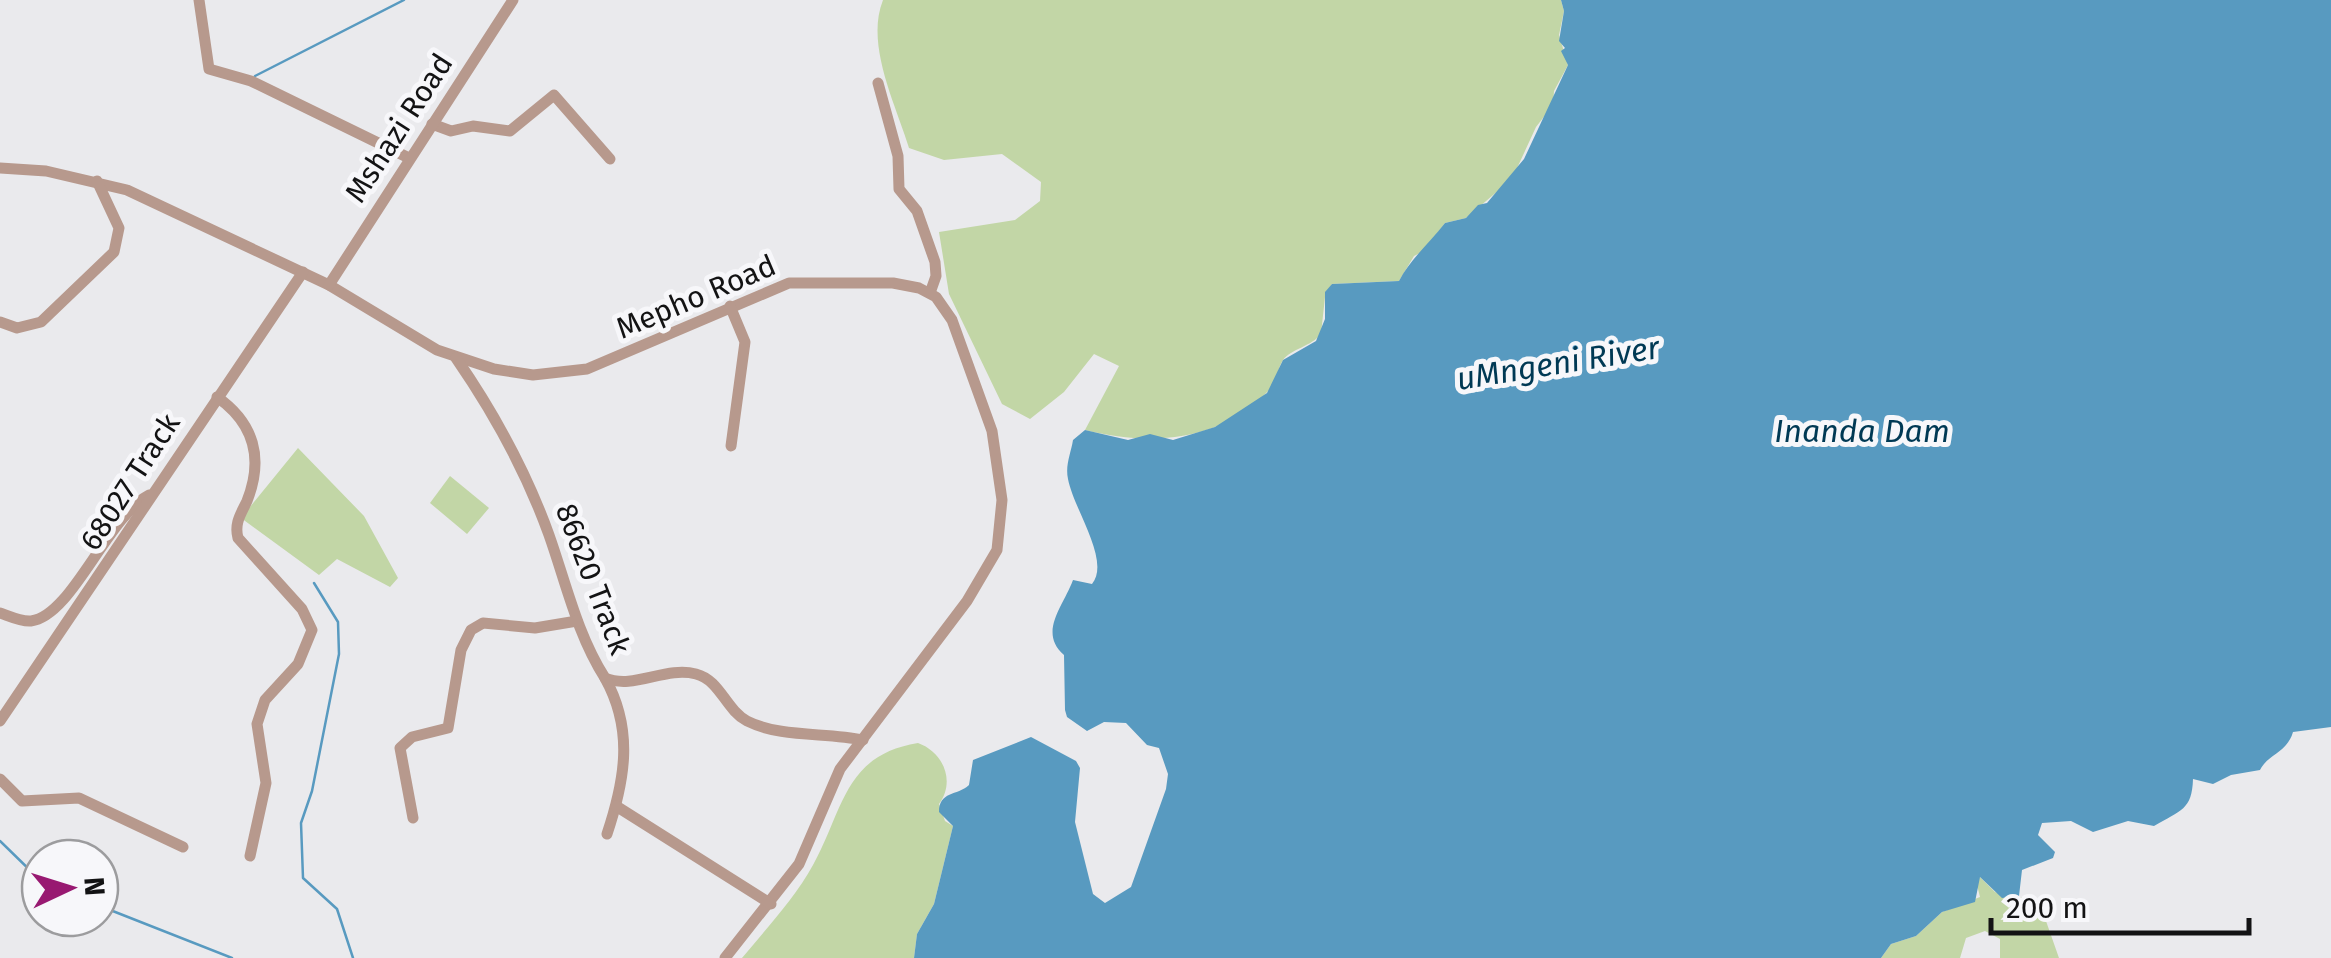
<svg xmlns="http://www.w3.org/2000/svg" width="2331" height="958" font-family="'Fira Sans',sans-serif">
  <style>
    .green { fill: #c2d6a6 }
    .water { fill: #589ac0 }
    .lines { fill: none; stroke-linecap: round; stroke-linejoin: round }
    .stream { stroke: #589ac0; stroke-width: 2.5 }
    .minor { stroke: #b7998d; stroke-width: 11 }
    .labels { text-anchor: middle; dominant-baseline: central; stroke-width: 10; stroke-linejoin: round; paint-order: stroke }
    .street-label { font-size: 30px; fill: #131314; stroke: #f7f7fa }
    .water-label { font-size: 32px; font-style: italic; fill: #003954; stroke: #f7f7fa }
  </style>
  <rect width="100%" height="100%" fill="#eaeaed"/>
  <g class="green">
    <path d="M883,0H1561L1564,11L1559,35L1568,65L1554,91L1553,105L1536,127L1512,179L1466,218L1445,223L1424,251L1414,256L1399,281L1332,284L1325,297L1321,334C1312,346 1291,349 1283,360C1277,369 1278,380 1270,389C1221,443 1150,446 1085,430L1119,366L1094,354L1064,392L1030,419L1002,404L949,294L939,232L1015,220L1040,201L1041,182L1002,154L944,160L909,148C896,105 865,45 883,0Z"/>
    <path d="M298,448L364,516L398,578L390,587L337,559L319,575L241,518Z"/>
    <path d="M450,476L489,508L467,534L430,503Z"/>
    <path d="M918,743C943,752 956,781 939,804L945,821L953,826L934,904L917,934L914,958H742C766,929 795,898 813,865C844,809 844,755 918,743Z"/>
    <path d="M1980,877L1995,892L2011,898L2029,897L2040,904L2059,958H2000V939L1985,931L1966,938L1960,958H1881L1891,944L1916,936L1942,912L1980,897L1976,881Z"/>
  </g>
  <path class="water" d="M1561,0H2331V727L2293,732C2287,753 2268,754 2260,770L2231,775L2213,784L2193,779C2192,810 2181,810 2154,826L2128,821L2093,832L2071,821L2042,823L2038,835L2055,852L2053,858L2022,870L2019,896L2002,898L1980,877L1975,902L1942,912L1916,936L1891,944L1881,958H914L917,934L934,904L953,826L939,812C939,791 957,796 969,785L973,760L1031,737L1076,761L1080,768L1075,822L1093,894L1105,903L1131,887L1166,789L1168,774L1159,748L1147,745L1126,723L1104,722L1087,731L1067,717L1065,710L1064,655C1038,632 1063,607 1073,580L1092,584C1111,561 1074,510 1068,479C1065,465 1071,453 1073,440L1085,430L1128,440L1150,434L1173,440L1215,427L1267,393L1283,360L1316,341L1325,319V292L1332,284L1399,281C1411,258 1429,244 1445,223L1466,218L1478,205L1487,203L1524,159L1568,65L1561,51L1565,48L1559,41L1564,11Z"/>
  <g class="lines">
    <g class="stream">
      <path d="M255,76L404,0"/>
      <path d="M314,583L338,622L339,654L312,791L301,823L303,878L337,909L353,958"/>
      <path d="M0,841L40,880"/>
      <path d="M100,906L232,958"/>
    </g>
    <g class="minor">
      <path d="M199,0L209,69L251,81L409,158"/>
      <path d="M878,83L898,156L899,189L917,211L935,262L936,276L930,293"/>
      <path d="M432,124L451,131L473,126L510,131L554,95L610,159"/>
      <path d="M0,168L46,171L127,190L329,285L437,350L494,369L533,375L587,369L789,283H893L919,288L936,297L952,320L992,431L1002,500L997,550L967,601L840,769L799,864L725,958"/>
      <path d="M329,285L513,0"/>
      <path d="M730,306L745,342L731,446"/>
      <path d="M0,322L17,328L41,322L114,252L119,228L97,181"/>
      <path d="M456,358C494,413 526,471 549,535C566,583 577,634 605,678C634,690 665,666 696,674C720,680 726,710 747,721C781,738 826,732 863,740"/>
      <path d="M217,397C254,423 264,458 247,501C241,514 234,523 238,538L302,609L312,630L298,664L265,700L257,724L266,783L250,856"/>
      <path d="M0,613C9,616 21,622 31,621C72,616 107,517 149,495"/>
      <path d="M605,678C634,730 625,780 607,834"/>
      <path d="M0,721L303,272"/>
      <path d="M0,779L22,801L79,798L183,847"/>
      <path d="M616,806L771,904"/>
      <path d="M413,818L400,748L412,737L448,728L461,650L471,630L483,623L535,628L577,621"/>
    </g>
  </g>
  <g class="labels">
    <g class="street-label">
      <text transform="translate(399 128) rotate(-57)">Mshazi Road</text>
      <text transform="translate(696 297) rotate(-23)">Mepho Road</text>
      <text transform="translate(130 482) rotate(-57)">68027 Track</text>
      <text transform="translate(593 579) rotate(69)">86620 Track</text>
    </g>
    <g class="water-label">
      <text transform="translate(1558 363) rotate(-9)">uMngeni River</text>
      <text x="1862" y="431">Inanda Dam</text>
    </g>
  </g>
  <g transform="translate(70 888) rotate(86)"><circle r="48" fill="#f7f7fa" stroke="#9c9c9e" stroke-width="2.5"/>
  <path d="M0-8L18 38L0 25L-18 38Z" fill="#981971"/>
  <text y="-15" font-size="28" font-weight="bold" text-anchor="middle" fill="#131314">N</text>
  </g>
  <path d="M1991 918v15h258v-15" fill="none" stroke="#131314" stroke-width="5"/>
  <text x="2006" y="918" font-size="30" fill="#131314" stroke="#f7f7fa" stroke-width="8" paint-order="stroke">200 m</text>
</svg>
